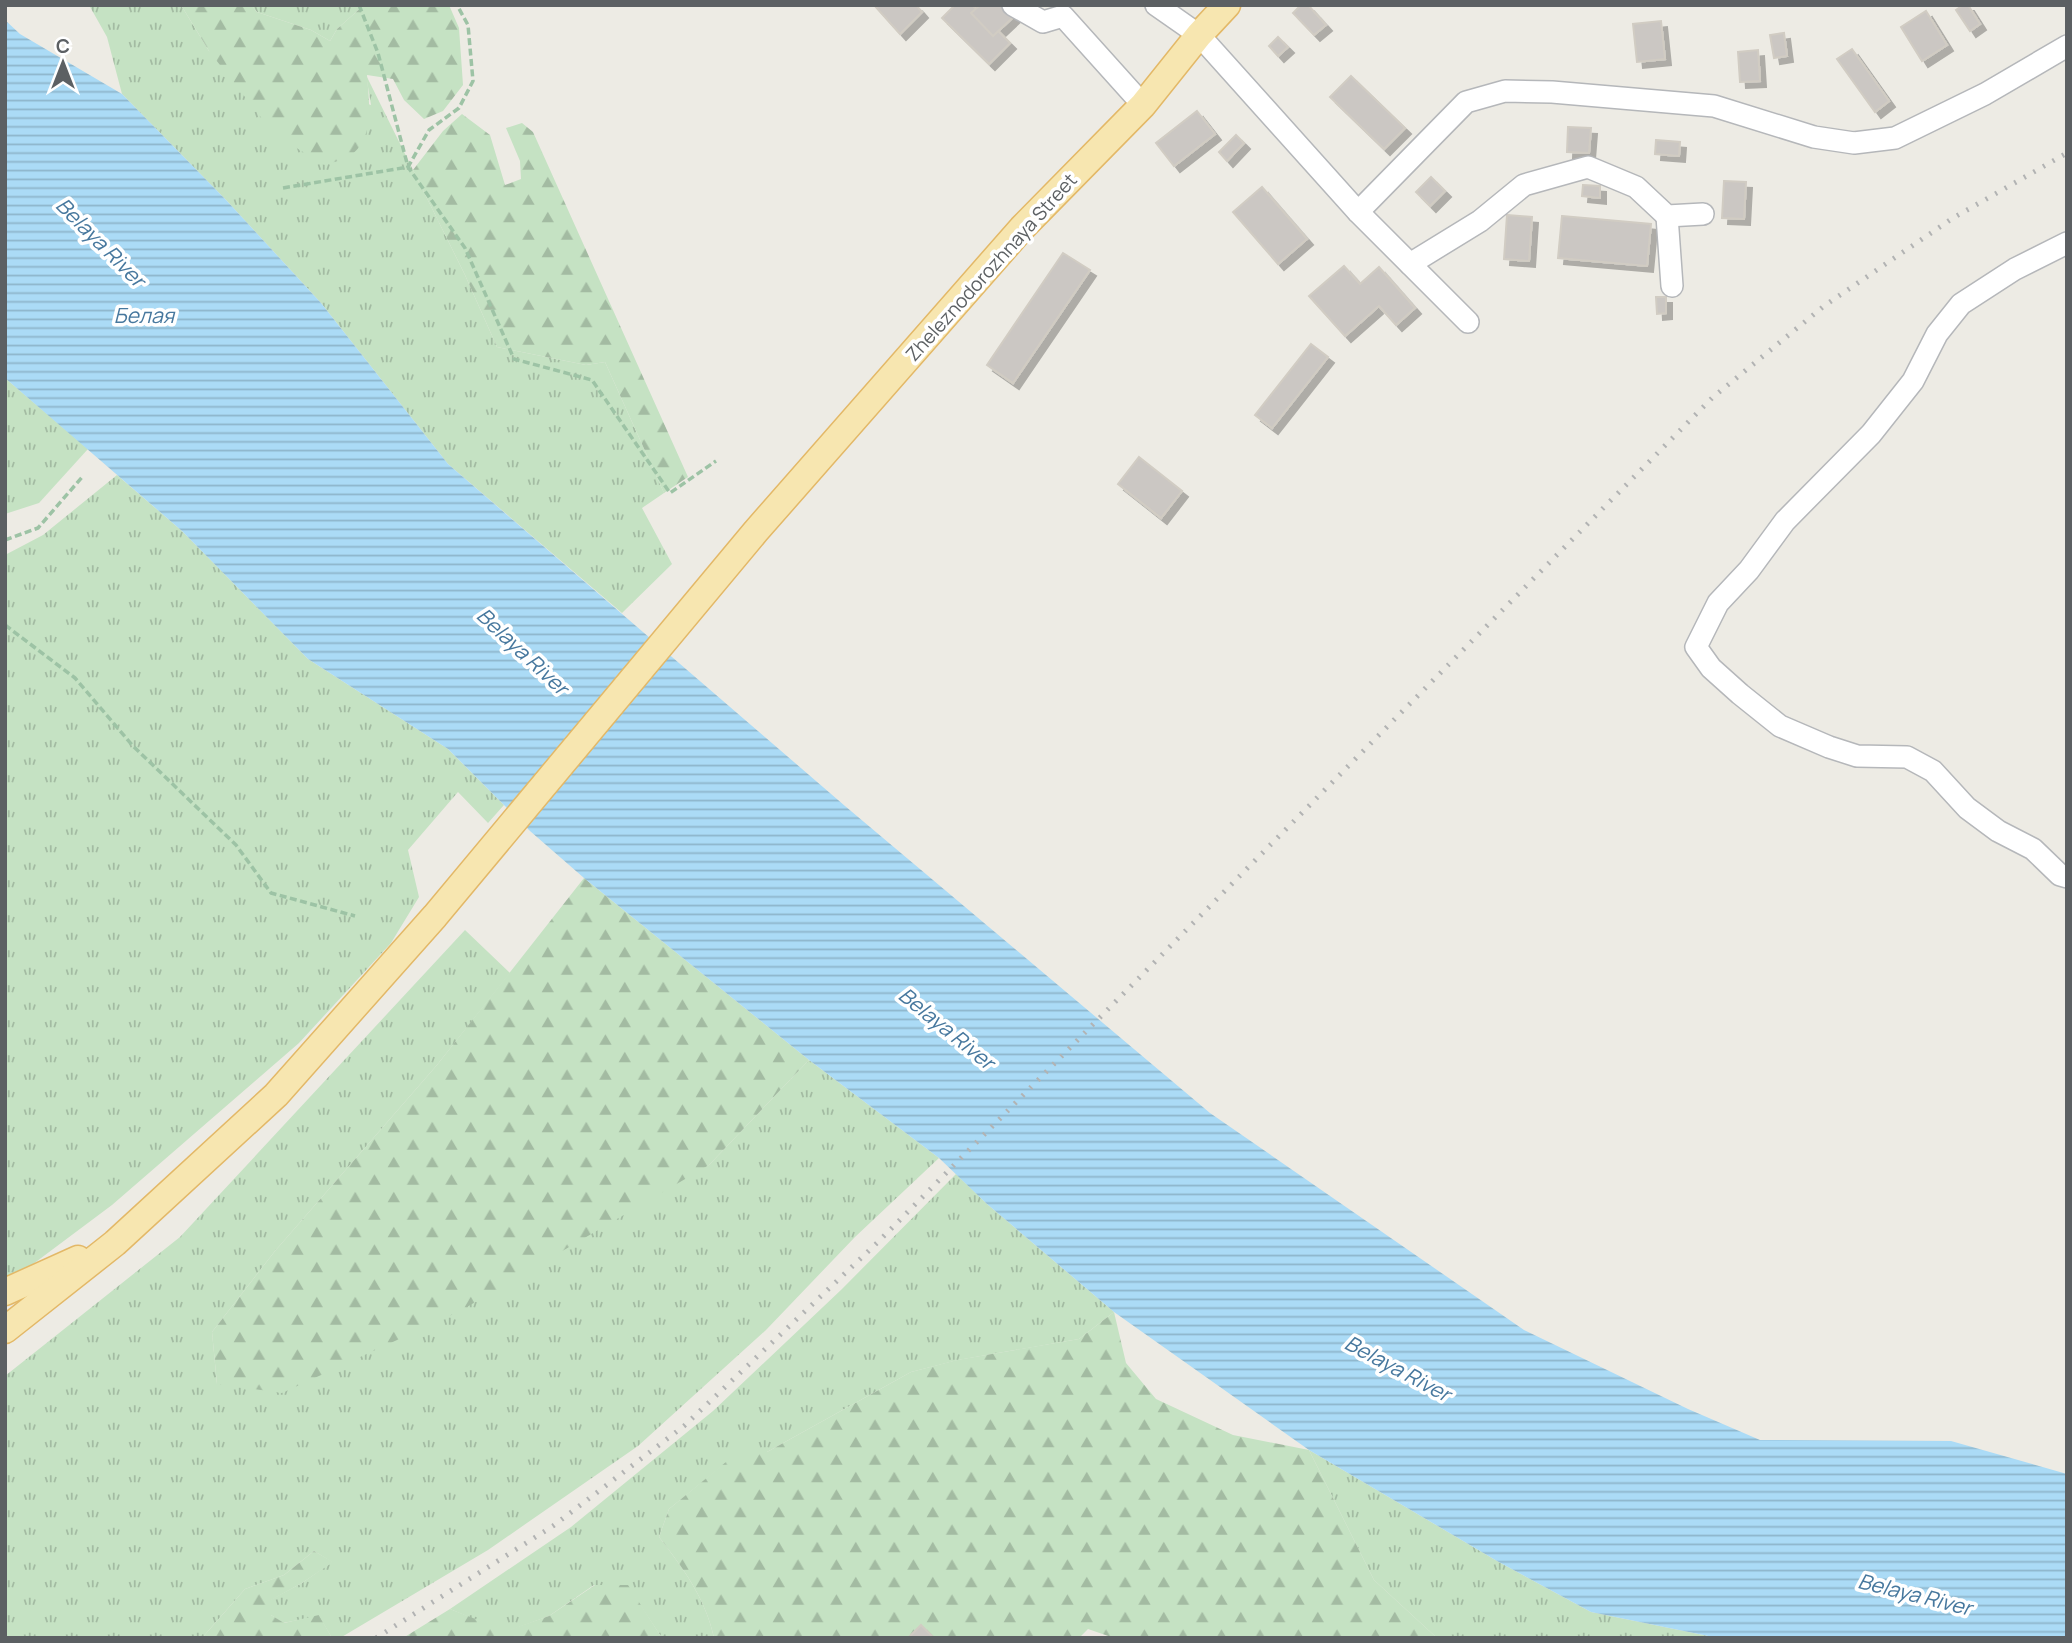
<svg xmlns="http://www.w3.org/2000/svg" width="2072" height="1643" font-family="Manrope,sans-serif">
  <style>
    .grass { fill: url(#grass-tufts) }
    .forest { fill: url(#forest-firs) }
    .water { fill: url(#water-rules) }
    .building { fill: #cbc7c3; stroke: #d1ccc3; stroke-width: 2; filter: url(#shadow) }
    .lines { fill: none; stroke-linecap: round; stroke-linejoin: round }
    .minor-casing { stroke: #b5b7ba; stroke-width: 24 }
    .major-casing { stroke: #e3b867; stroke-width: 29 }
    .path { stroke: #9dc3a5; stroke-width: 3.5; stroke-dasharray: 7 3.5; stroke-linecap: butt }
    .minor { stroke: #fff; stroke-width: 21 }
    .major { stroke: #f7e6b0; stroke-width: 26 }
    .rail { stroke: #b2b3b3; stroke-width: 5; stroke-dasharray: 2 9; stroke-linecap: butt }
    .labels { text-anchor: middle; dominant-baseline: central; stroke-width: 7; stroke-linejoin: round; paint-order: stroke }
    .street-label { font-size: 19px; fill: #5c6063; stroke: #fff }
    .water-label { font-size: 21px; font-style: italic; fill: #47789e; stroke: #fff }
  </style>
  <defs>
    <pattern id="grass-tufts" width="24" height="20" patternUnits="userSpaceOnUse" patternTransform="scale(1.75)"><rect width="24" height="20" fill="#c5e2c3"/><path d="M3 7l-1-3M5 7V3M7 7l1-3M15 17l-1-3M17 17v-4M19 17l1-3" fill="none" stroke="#a3bba2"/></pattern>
    <pattern id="forest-firs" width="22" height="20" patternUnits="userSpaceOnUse" patternTransform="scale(1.75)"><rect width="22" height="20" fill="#c5e2c3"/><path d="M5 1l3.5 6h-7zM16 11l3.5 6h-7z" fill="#a3bba2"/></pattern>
    <pattern id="water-rules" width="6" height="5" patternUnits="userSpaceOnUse" patternTransform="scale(1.75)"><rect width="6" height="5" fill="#abdbf6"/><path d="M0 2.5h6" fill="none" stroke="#8eb5cb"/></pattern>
    <filter id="shadow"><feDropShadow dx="6" dy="6" stdDeviation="0" flood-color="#0004"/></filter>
  </defs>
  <rect width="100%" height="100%" fill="#edebe4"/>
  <g class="grass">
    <path d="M89,5H181L209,51L371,105L366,75L465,275L497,347L586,365L605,362L664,493L642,508L672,564L622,613L448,464L321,303L227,201L122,94L107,37Z"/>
    <path d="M251,5H364L337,29L330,41L311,30L257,12Z"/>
    <path d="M5,378L88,449L39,503L5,514Z"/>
    <path d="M117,475L182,531L308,659L448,749L504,805L488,823L458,792L408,850L419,897L391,943L299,1043L112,1205L5,1285V555L43,535Z"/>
    <path d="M465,930L510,973L437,1065L275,1251L212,1332L217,1384L709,1165L809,1060L939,1158L855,1237L766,1330L638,1446L488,1550L340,1638H332L319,1616L283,1623L271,1615L270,1600L302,1583L332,1562L314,1551L284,1575L245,1589L202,1638H5V1376L180,1237Z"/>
    <path d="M956,1174L987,1204L1114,1312L1079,1339L958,1360L911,1372L767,1452L738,1453L669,1509L659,1537C683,1568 706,1599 714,1638H662L627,1585H594L549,1616L505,1632L450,1609L571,1527L713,1411L842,1289Z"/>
    <path d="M1309,1450L1497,1561L1591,1612L1718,1638H1437L1374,1580Z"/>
  </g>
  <g class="forest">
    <path d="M181,5H251L257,12L311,30L330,41L337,29L364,5H449L459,28L463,85L443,111L424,119L404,100L393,79L367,75C369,103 376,142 346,158C339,161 330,163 324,165L274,134L209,51Z"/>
    <path d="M462,114L490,135L505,185L521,179L520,161L506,128L522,123L533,132L688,477L664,493L605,362L586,365L497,347L465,275L413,170L443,131Z"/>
    <path d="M584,878L809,1060L709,1165L460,1311L282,1393L217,1384L212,1332L275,1251L437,1065Z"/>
    <path d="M1114,1312L1126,1363L1156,1399L1233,1435L1309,1450L1374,1580L1437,1638H1114L1088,1629L1079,1638H714C706,1599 683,1568 659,1537L669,1509L738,1452H767L911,1372L957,1360L1079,1339Z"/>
    <path d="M314,1551L333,1562L302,1583L271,1600V1615L284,1623L319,1615L332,1638H202L245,1589L284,1575Z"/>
    <path d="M595,1585H628L662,1638H403L450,1609L506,1631L549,1616Z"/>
  </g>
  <path class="water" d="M5,20L20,34L122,94L227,201L321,303L448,464L845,806L1210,1113L1524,1330L1688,1409L1760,1440L1951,1441L2067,1474V1638H1718L1591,1612L1497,1561L1309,1450L1114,1312L987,1204L939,1158L809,1060L584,878L530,831L448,749L308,659L182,531L5,378Z"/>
  <g class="building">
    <path d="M874,5H916L922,12L900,34Z"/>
    <path d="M955,5H972L1010,43L989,64L942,18Z"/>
    <path d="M980,5H1026L993,36L971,13Z"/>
    <path d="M1301,5H1308L1326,25L1314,35L1293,13Z"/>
    <path d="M1963,5H1968L1980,24L1970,31L1956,10Z"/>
    <path d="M1926,11L1947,45L1922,61L1901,27Z"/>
    <path d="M1661,21L1665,59L1637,62L1633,24Z"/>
    <path d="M1784,33L1787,56L1774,58L1770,35Z"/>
    <path d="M1278,37L1288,47L1278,56L1269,46Z"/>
    <path d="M1852,49L1889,101L1875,112L1837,59Z"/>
    <path d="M1758,50L1760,81L1740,82L1738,52Z"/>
    <path d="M1351,76L1405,128L1384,149L1330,97Z"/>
    <path d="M1197,111L1215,134L1174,166L1156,143Z"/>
    <path d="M1568,127L1591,128L1589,153L1567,152Z"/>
    <path d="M1236,135L1244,143L1227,161L1219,152Z"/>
    <path d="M1656,140L1680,142L1679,156L1655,154Z"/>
    <path d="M1431,177L1445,191L1430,206L1416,192Z"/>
    <path d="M1724,181L1746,182L1744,219L1722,218Z"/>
    <path d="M1583,185L1600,186V198L1582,196Z"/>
    <path d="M1262,187L1307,239L1278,264L1233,212Z"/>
    <path d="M1507,215L1532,217L1529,261L1504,259Z"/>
    <path d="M1562,216L1651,224L1647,266L1558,258Z"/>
    <path d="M1063,253L1090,270L1013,383L987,365Z"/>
    <path d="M1344,266L1360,284L1379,267L1415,308L1396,325L1379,306L1345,336L1309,296Z"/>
    <path d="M1656,297H1666V313L1657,314Z"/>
    <path d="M1311,344L1328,357L1272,428L1255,415Z"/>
    <path d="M1139,457L1182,491L1161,518L1118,484Z"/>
    <path d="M921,1625L934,1638H908Z"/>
  </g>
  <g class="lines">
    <defs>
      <g id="minor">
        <path d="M1013,5L1043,22L1063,16L1143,105"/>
        <path d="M1156,5L1199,35L1358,212L1468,322"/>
        <path d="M1358,212L1466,102L1505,91L1552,92L1714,106L1814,137L1854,143L1895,138L1985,94L2067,46"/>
        <path d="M1667,216L1672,286"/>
        <path d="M2067,243L2015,269L1961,304L1937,334L1913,381L1871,434L1785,521L1749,570L1718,603L1696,647L1711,668L1740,694L1780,726L1829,747L1857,756L1907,757L1933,771L1967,808L1998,831L2033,849L2060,875L2067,877"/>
        <path d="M1410,264L1480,221L1524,185L1588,167L1636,187L1667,216L1703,214"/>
      </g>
      <g id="major">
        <path d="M5,1292L78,1259"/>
        <path d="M5,1330L115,1243L276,1095L435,916L756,531L1022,228L1143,105L1199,35L1227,5"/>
      </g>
    </defs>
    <use href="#minor" class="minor-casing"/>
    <use href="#major" class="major-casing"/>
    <g class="path">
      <path d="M359,5L378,53L408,167L465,248L514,359L592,380L670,493L716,461"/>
      <path d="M283,188L408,167L429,130L459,108L473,81L468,25L457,5"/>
      <path d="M5,540L38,528L83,476"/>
      <path d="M5,625L75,678L133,746L236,845L271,893L355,916"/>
    </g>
    <use href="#minor" class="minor"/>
    <use href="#major" class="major"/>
    <path class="rail" d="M376,1638L553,1526L684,1426L878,1242L1712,398L1824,306L1953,218L2067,153"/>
  </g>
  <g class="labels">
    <g class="street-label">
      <text transform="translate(991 267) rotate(-48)">Zheleznodorozhnaya Street</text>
    </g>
    <g class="water-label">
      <text transform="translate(101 242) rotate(45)">Belaya River</text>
      <text x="144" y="315">Белая</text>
      <text transform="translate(523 651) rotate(43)">Belaya River</text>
      <text transform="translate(947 1028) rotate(39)">Belaya River</text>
      <text transform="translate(1398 1368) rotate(28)">Belaya River</text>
      <text transform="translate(1915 1594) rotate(14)">Belaya River</text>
    </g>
  </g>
  <rect width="2072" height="1643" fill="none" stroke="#5c6063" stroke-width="14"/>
  <g transform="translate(63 63)" stroke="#ffffff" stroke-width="5" paint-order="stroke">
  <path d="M0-5L12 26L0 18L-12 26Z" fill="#5c6063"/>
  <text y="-10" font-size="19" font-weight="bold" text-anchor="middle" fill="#5c6063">С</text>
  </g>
</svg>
